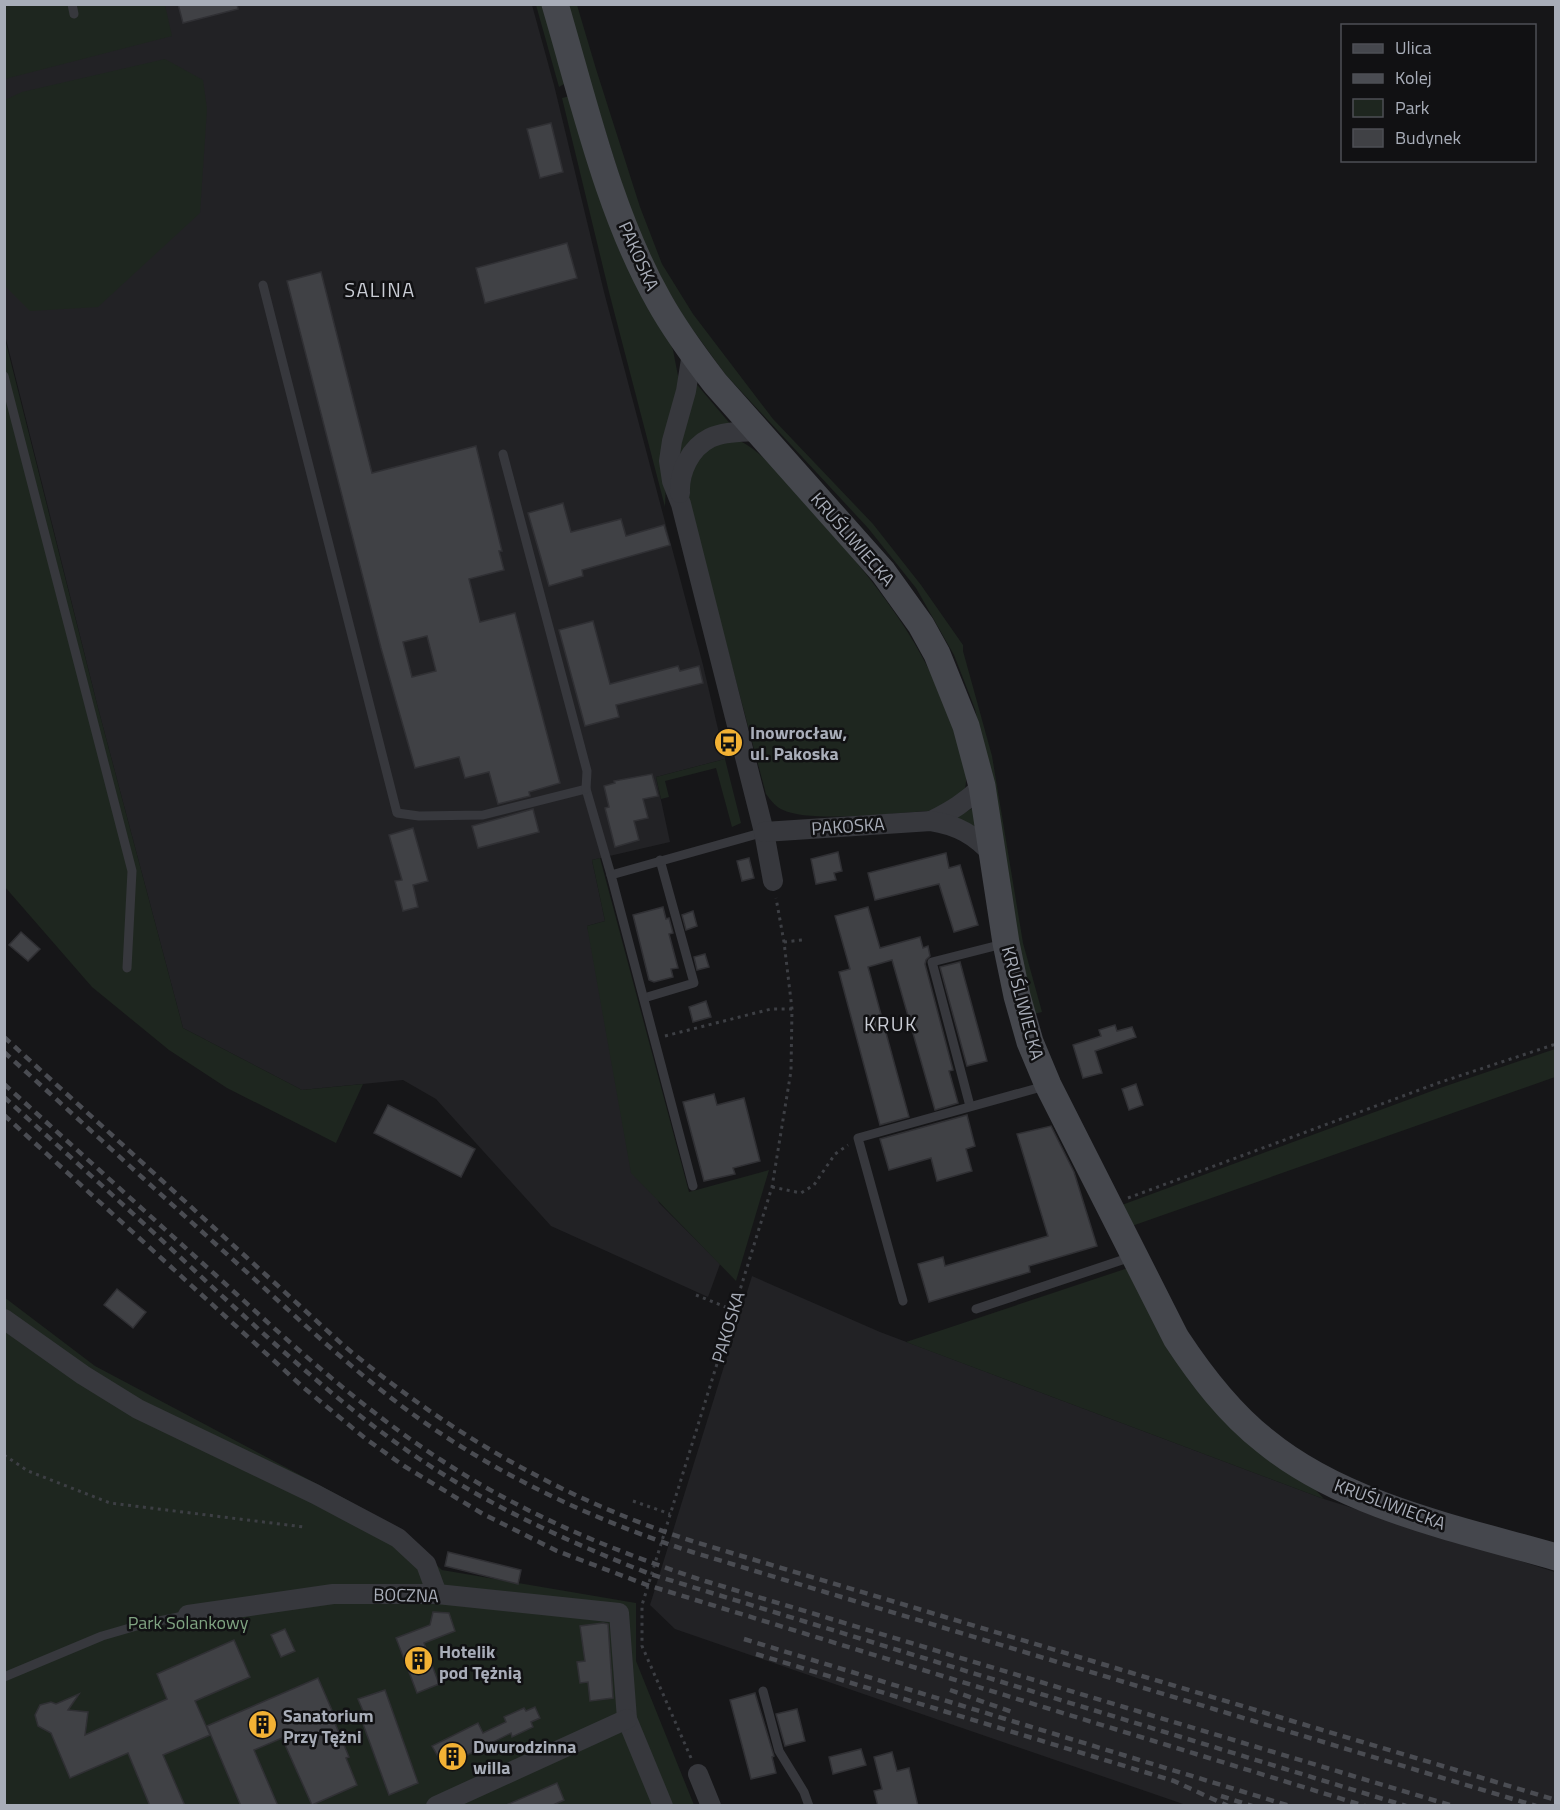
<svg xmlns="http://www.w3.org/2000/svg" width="1560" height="1810" font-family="'Titillium Web',sans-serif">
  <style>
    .built { fill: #222225 }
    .green { fill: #1e261f }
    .building { fill: #404145; stroke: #303034; stroke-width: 1.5; fill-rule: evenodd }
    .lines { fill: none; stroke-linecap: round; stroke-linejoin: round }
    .path { stroke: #3d3f44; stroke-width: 3; stroke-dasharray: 3 4.5; stroke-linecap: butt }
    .service { stroke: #37383d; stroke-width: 9 }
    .minor { stroke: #37383d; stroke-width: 20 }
    .secondary { stroke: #45474d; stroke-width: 27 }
    .rail { stroke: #4a4c52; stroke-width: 4.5; stroke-dasharray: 8 6; stroke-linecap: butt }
    .labels { text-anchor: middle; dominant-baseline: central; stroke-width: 5; stroke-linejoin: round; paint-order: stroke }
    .street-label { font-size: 18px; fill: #a8adb8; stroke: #111113 }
    .poi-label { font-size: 18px; font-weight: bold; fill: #a8adb8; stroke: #111113; text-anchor: start }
    .park-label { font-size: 18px; fill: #7fa381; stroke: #111113 }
    .neighbourhood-label { font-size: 20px; letter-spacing: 1.5px; fill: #c9ccd4; stroke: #111113 }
  </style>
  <rect width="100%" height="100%" fill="#161618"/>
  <g class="built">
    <path d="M4,5H532L554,85L604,292L703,665L725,759L656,777L670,842L592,860L605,921L587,926L659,1203L720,1264L708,1297L551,1226L436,1099L403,1080L302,1090L183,1028L98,708L5,335Z"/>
    <path d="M752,1276L880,1332L1324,1499L1555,1572V1805H1186L675,1629L650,1605Z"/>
  </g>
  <g class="green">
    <path d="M5,5H165L172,36L5,79Z"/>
    <path d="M536,5H543L566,83L559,87Z"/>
    <path d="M566,5H577L596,69L640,207L662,264L693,314L773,419L873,524L921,585L963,645V651L992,756L1023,943L1042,1012L1034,1014L1017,944L985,756L975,709L954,655L916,588L868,528L725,374L685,319L655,268L630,210Z"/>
    <path d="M165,59L203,80L207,109L200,213L98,307L30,311L6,287L5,283V100L22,92Z"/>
    <path d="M570,96L673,350L679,381L666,481L665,507L609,292L562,98Z"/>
    <path d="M4,335L98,708L183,1028L302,1090L363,1084L336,1143L227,1088L169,1050L92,987L5,887Z"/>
    <path d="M693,380L732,426L683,455L677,450Z"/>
    <path d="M740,441C762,451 786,482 802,500C868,573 928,642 957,739C962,757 970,774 964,792L939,809L928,811C895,813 810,823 783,810C776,807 771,801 766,794L686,493C687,486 687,478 689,473C696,450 719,442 740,441Z"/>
    <path d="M725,759L741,823L732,827L716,768L665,781L669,797L661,799L656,777Z"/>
    <path d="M975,807L978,829L954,818Z"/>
    <path d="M600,858L689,1192L769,1170L736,1281L631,1173L587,926L605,921L592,860Z"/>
    <path d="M1555,1049V1077L1129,1227L1119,1206L1440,1088Z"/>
    <path d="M1131,1267L1155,1318L1324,1499L906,1342Z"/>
    <path d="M4,1297L95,1366L351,1502L399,1532L442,1570L636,1603V1661L694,1805H5Z"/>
  </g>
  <g class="building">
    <path d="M178,4H237L238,9L183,23Z"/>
    <path d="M551,123L563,172L540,178L527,129Z"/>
    <path d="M567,243L577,278L485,303L476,268Z"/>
    <path d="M321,272L372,473L476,446L502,551H499L504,570L469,579L480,622L515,613L560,783L529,792L530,796L498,804L489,772L465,778L459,757L415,768L381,648L287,281ZM427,636L436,671L412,677L403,642Z"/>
    <path d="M563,503L571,532L621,519L626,536L664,525L670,545L582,570L583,576L549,586L528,513Z"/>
    <path d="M593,621L610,684L678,666L680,671L699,666L703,683L616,705L619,717L585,726L559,630Z"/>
    <path d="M652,774L658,796L643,799L648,818L634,821L639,840L615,847L605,808L609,807L604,786L615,783L614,781Z"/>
    <path d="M533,809L539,832L478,848L472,826Z"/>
    <path d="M413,828L428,881L413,885L418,907L403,911L395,881L402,880L389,835Z"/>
    <path d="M838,852L842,871L834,873L836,880L816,884L811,859Z"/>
    <path d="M946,853L949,868L960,865L978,925L954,932L939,884L875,900L868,873Z"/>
    <path d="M749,858L754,878L742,881L737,861Z"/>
    <path d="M663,907L666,919L669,918L673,933L669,934L678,968L671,969L673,977L654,982L649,980L633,915Z"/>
    <path d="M868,907L880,948L920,937L923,948L928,946L930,956L926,960L925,964L953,1070L949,1071L958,1103L935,1110L892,960L868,967L909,1117L880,1125L839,972L850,969L835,916Z"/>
    <path d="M693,911L697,926L686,930L682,915Z"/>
    <path d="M21,932L40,949L28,961L9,945Z"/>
    <path d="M705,954L709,967L697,970L694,957Z"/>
    <path d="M960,962L987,1061L967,1066L940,967Z"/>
    <path d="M706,1001L711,1017L693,1022L689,1007Z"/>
    <path d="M1115,1025L1117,1031L1132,1027L1136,1037L1095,1051L1102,1073L1083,1078L1073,1045L1101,1036L1099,1030Z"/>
    <path d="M1136,1084L1143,1105L1129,1110L1122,1089Z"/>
    <path d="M714,1094L717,1105L744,1098L760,1161L733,1168L735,1174L704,1181L683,1102Z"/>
    <path d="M388,1105L475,1149L461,1177L374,1133Z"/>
    <path d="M967,1115L975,1146L966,1149L972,1171L937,1181L931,1158L889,1170L880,1139Z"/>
    <path d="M1051,1126L1074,1172L1097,1246L1029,1266L1030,1272L929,1302L918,1264L943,1257L945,1266L1048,1236L1017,1134Z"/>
    <path d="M117,1289L146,1312L133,1328L104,1305Z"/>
    <path d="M448,1552L521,1570L518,1584L445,1566Z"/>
    <path d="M433,1612L449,1613L455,1631L424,1643L439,1684L417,1693L396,1638L430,1625Z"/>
    <path d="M603,1623L608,1624L613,1698L590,1701L588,1682L580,1683L577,1662L585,1661L580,1626Z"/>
    <path d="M285,1629L295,1651L281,1657L271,1635Z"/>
    <path d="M234,1640L250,1677L195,1701L210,1735L163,1755L185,1806H150L128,1753L70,1778L51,1733L38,1726L35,1715L40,1705L51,1702L56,1704L79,1694L68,1710L88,1712L85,1735L167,1699L157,1674Z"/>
    <path d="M318,1678L334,1715L332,1716L349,1757L346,1758L357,1785L312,1805L282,1738L254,1750L278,1806H241L207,1726Z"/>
    <path d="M385,1690L418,1783L389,1795L359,1713L363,1711L358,1699Z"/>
    <path d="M755,1693L774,1756L772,1757L776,1773L751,1779L730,1700Z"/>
    <path d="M535,1707L540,1718L531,1722L533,1727L512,1737L511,1733L444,1767L432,1746L478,1723L483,1733L506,1722L504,1717L524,1708L526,1711Z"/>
    <path d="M797,1709L805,1741L785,1746L776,1714Z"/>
    <path d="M861,1749L866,1765L833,1774L829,1757Z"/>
    <path d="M892,1752L897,1771L909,1768L918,1806H878L874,1791L882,1789L874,1757Z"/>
    <path d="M557,1783L564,1800L551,1806H504Z"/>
  </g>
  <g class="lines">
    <g class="path">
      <path d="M784,942L802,940"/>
      <path d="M665,1036L771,1009H792"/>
      <path d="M772,1187L801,1193L814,1185L835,1154L848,1145"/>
      <path d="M1128,1198L1438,1083L1556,1044"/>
      <path d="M696,1295L733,1310"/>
      <path d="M4,1455L28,1471L110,1503L304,1527"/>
      <path d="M633,1501L670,1514"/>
      <path d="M691,1758L642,1646V1605L772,1187L791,1071L792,1009L784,942L776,898"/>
    </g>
    <g class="service">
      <path d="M72,4L74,14"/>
      <path d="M263,285L397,813L419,816L483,815L586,789L611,875"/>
      <path d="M4,376L132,871L127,968"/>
      <path d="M503,454L587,771L586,789"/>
      <path d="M644,998L694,983L660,860"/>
      <path d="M970,1106L932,962L1003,944"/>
      <path d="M693,1186L611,875L764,832"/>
      <path d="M903,1301L858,1138L1045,1086"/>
      <path d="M976,1309L1131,1257"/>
      <path d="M4,1677L102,1636L140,1625L188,1615"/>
      <path d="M763,1691L779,1751L804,1792L809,1806"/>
    </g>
    <g class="minor">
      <path d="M692,353L686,391L672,441L669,461L672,481L681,504L764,832L773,881"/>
      <path d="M680,493C679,472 690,448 710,438C724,431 743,432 757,431"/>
      <path d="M931,821C951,811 966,802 982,786"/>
      <path d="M764,832L931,821C957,825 975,835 993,855"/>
      <path d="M4,1319L83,1375L138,1409L315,1494L398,1538L426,1564L437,1594"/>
      <path d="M188,1615L333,1594H437L619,1613L627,1719L663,1806"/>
      <path d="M698,1774L711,1806"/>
      <path d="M436,1806L627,1719"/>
    </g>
    <path class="secondary" d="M555,4C584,102 609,213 659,301C675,330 695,357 715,383L883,572L921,625L937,654L966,726L982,786L1006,943L1017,996L1030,1042L1048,1085L1176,1338C1201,1376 1229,1413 1265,1441C1344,1506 1459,1529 1556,1557"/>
    <g class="rail">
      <path d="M4,1037L343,1345C450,1434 562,1499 695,1542L1556,1800"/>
      <path d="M4,1052C83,1123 161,1195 240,1266C302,1322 362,1380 431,1427C512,1482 600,1522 692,1552L1536,1806"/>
      <path d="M4,1084C76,1149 148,1214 220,1279C291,1344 361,1408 441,1460C523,1514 613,1551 705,1581L1453,1806"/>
      <path d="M4,1097C68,1155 133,1213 196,1272C267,1337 338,1404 418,1458C491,1507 569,1542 650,1574L1406,1806"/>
      <path d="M4,1115L304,1388L366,1439L404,1466L483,1514L557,1551L647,1585L1365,1806"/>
      <path d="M744,1639L1290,1806"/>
      <path d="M756,1654L1174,1781L1228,1806"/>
      <path d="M950,1690L1015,1713"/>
      <path d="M1221,1796L1252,1806"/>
    </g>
  </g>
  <defs>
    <symbol id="bus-disc" viewBox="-11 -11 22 22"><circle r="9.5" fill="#f2b134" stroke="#111113"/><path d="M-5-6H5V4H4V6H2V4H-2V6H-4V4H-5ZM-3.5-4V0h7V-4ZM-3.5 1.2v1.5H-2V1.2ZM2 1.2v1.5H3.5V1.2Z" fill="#111"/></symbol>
    <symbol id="building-disc" viewBox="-11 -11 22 22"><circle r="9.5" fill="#f2b134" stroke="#111113"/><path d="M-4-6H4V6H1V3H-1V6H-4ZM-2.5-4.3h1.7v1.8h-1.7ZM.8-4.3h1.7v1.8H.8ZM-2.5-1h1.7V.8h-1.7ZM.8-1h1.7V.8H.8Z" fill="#111"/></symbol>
  </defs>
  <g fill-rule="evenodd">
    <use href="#bus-disc" x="712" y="726" width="33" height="33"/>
    <use href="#building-disc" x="402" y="1644" width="33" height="33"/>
    <use href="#building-disc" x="246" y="1708" width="33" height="33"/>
    <use href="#building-disc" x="436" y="1740" width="33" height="33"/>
  </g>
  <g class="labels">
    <g class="street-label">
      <text transform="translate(639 256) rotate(66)">PAKOSKA</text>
      <text transform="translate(853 539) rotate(49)">KRUŚLIWIECKA</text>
      <text transform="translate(848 826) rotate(-4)">PAKOSKA</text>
      <text transform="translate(1023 1003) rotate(75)">KRUŚLIWIECKA</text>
      <text transform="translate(728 1327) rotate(-73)">PAKOSKA</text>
      <text transform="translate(1390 1504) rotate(20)">KRUŚLIWIECKA</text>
      <text transform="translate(406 1595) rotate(1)">BOCZNA</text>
    </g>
    <g class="poi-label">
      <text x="750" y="732">Inowrocław,<tspan x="750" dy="21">ul. Pakoska</tspan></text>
      <text x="439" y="1651">Hotelik<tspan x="439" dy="21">pod Tężnią</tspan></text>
      <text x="283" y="1715">Sanatorium<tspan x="283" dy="21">Przy Tężni</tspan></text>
      <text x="473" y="1746">Dwurodzinna<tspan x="473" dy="21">willa</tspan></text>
    </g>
    <g class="park-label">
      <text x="188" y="1622">Park Solankowy</text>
    </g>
    <g class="neighbourhood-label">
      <text x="380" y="289">SALINA</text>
      <text x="891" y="1023">KRUK</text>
    </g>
  </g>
  <rect width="1560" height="1810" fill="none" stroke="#a8adb8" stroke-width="12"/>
  <rect x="1341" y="24" width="195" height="138" fill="#111113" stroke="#4d4f55" stroke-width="1.5"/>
  <rect x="1353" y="44" width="30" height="9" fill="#45474d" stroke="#4d4f55" stroke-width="1.5"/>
  <text x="1395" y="54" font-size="18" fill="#a8adb8">Ulica</text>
  <rect x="1353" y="74" width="30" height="9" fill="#4a4c52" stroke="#4d4f55" stroke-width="1.5"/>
  <text x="1395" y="84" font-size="18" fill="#a8adb8">Kolej</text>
  <rect x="1353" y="99" width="30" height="18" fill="#1e261f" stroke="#4d4f55" stroke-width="1.5"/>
  <text x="1395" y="114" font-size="18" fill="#a8adb8">Park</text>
  <rect x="1353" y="129" width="30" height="18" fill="#404145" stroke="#4d4f55" stroke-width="1.5"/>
  <text x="1395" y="144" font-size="18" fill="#a8adb8">Budynek</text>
</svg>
